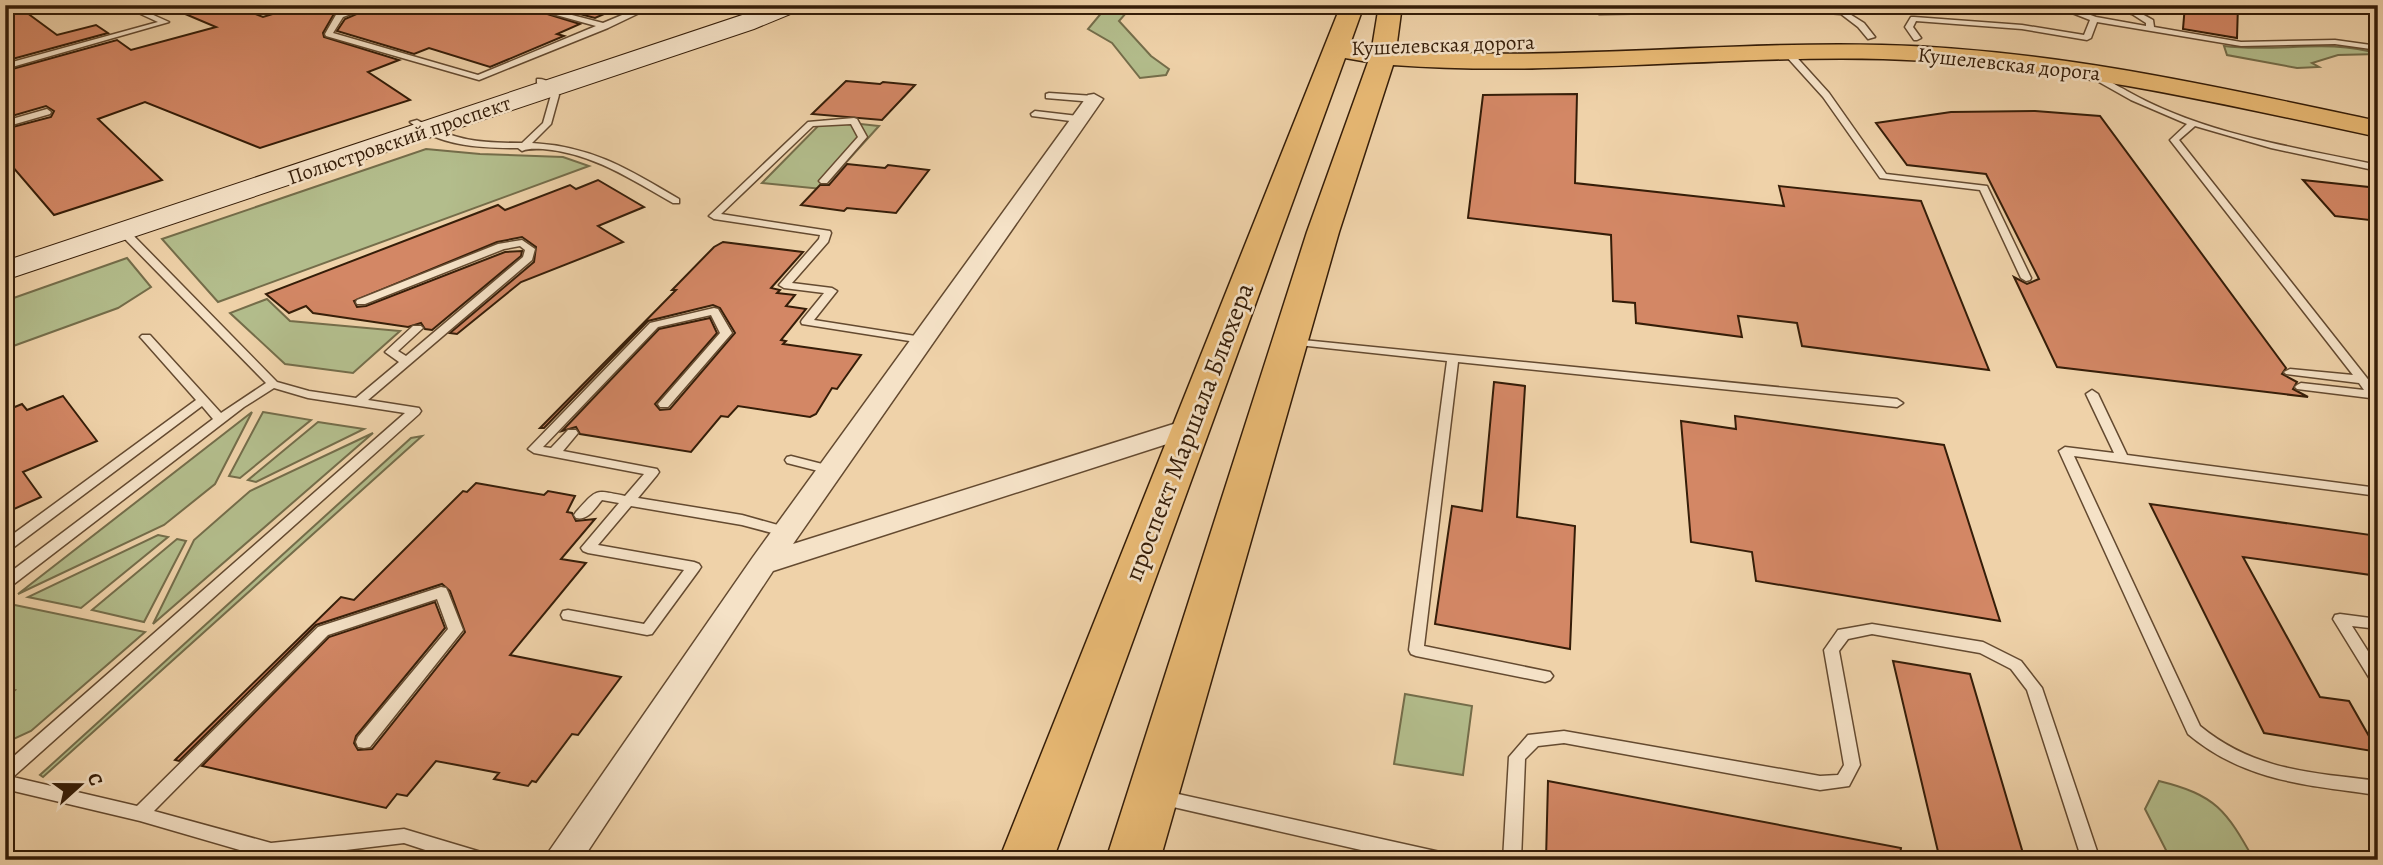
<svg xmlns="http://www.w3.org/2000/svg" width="2383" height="865" font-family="Alegreya,serif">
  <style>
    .green { fill: #b3bd8c; stroke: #746d4a; stroke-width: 2 }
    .building { fill: #d38765; stroke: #351d08; stroke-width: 2 }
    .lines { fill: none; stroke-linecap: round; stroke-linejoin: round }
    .service-casing { stroke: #644a30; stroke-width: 3 }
    .minor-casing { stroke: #644a30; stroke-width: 3 }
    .secondary-casing { stroke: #351d08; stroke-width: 2 }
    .primary-casing { stroke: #351d08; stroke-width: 3 }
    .service { fill: #f5e2c7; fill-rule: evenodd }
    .minor { fill: #f5e2c7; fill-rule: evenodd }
    .secondary { fill: #f5e2c7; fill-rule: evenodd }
    .primary { fill: #e8b974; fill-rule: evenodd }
    .labels { text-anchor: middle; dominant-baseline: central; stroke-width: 5; stroke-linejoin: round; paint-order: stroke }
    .far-street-label { font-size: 21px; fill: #351d08; stroke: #f5e2c7 }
    .street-label { font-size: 26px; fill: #351d08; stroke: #f5e2c7 }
  </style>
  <rect width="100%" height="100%" fill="#efd2a9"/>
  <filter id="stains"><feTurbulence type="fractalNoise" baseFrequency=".00286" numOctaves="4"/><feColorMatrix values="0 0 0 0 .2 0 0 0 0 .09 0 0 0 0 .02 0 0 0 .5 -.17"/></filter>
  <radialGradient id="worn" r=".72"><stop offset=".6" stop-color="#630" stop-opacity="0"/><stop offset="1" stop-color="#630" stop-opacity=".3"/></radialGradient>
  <g class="green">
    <path d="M1108,5H1133L1119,21L1151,56L1169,69L1166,75L1140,78L1112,43L1088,29Z"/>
    <path d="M2224,46C2274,53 2330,38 2378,54L2338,55L2312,63L2319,67L2297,68L2227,55Z"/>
    <path d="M824,120L879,126L822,189L762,183Z"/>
    <path d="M426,149L480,154L563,157L589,166L218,302L162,239Z"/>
    <path d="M127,258L151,287L118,308L5,349V301Z"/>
    <path d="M267,299L290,321L400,331L353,373L285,364L230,313Z"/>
    <path d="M252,412L215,484L164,525L18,594Z"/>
    <path d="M263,412L311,420L240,478L229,476Z"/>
    <path d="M318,422L364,429L256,482L248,480Z"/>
    <path d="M373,433L153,624L194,540L250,491Z"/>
    <path d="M422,436L43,777L40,775L411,438Z"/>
    <path d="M158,535L168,537L81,608L28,597Z"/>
    <path d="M177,539L186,541L144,622L92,610Z"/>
    <path d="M5,603L145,632L31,731L5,743V699L15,690L5,688Z"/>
    <path d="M1405,694L1472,706L1463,775L1394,764Z"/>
    <path d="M2159,781C2216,795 2226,810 2254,860H2171L2145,809Z"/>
  </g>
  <g class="building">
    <path d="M164,5H232L263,17L302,5H354L335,12L323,33L324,37L399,60L368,72L410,100L260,148L145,102L98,119L162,180L54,215L5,158V129L51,117L54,111L46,106L5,118V71L117,40L131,50L216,27Z"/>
    <path d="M377,5H518L580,24L557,34L564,36L490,67L429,48L414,54L337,31L345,19Z"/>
    <path d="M545,5H625L595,18Z"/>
    <path d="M2185,5H2238L2237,38L2183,29Z"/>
    <path d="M19,7L57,35L96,25L108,33L5,61V11Z"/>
    <path d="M846,81L880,84L883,82L915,85L882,120L812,114Z"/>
    <path d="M1577,94L1575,183L1784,206L1779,186L1921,201L1989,370L1802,346L1797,323L1738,316L1742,337L1636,323L1635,303L1613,301L1611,235L1468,218L1483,95Z"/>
    <path d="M2035,111L2100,116L2286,368L2282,374L2297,382L2293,389L2308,397L2057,367L2014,277L2027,284L2039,279L1986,174L1907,165L1876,123L1951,112Z"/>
    <path d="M847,164L885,168L888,165L929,170L896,213L847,208L844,211L801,205L820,185H829Z"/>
    <path d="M598,180L644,207L598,226L623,242L521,282L457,334L450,333L534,262L536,247L522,237L497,242L354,301L357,307L366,306L505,252L522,251L521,256L432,330L425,329L421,323L408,327L313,313L306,306L289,313L266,294L498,205L505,210L570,185L576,189Z"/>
    <path d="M2303,180L2378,188V221L2335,216Z"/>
    <path d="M723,242L803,252L771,288L780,290L777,293L795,295L786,306L806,309L781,340L786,341L783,344L861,355L837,389L832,388L816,414L810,417L738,406L728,417L721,416L691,452L580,434L576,427L562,431L659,329L710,318L717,333L655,404L660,410L670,409L735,333L720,308L713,305L648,321L544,428H540L676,290H672L714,247Z"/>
    <path d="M1494,382L1525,386L1517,517L1575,526L1570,649L1435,624L1452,506L1482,511Z"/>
    <path d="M63,396L97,441L23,472L41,497L5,513V411L22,404L27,410Z"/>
    <path d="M1735,416L1944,445L2000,621L1756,581L1752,552L1691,542L1681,421L1736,429Z"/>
    <path d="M476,483L544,495L548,491L575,496L567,512L572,513L576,521L595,519L561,559L586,563L510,655L621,677L578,735L572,734L536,782L532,781L528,786L494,779L499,773L436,761L407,796L397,794L386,808L202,766L329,637L435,602L445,628L356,736L354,743L358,750L372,749L465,632L450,591L442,584L316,625L179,761L175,760L341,597L354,600L463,491L467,492Z"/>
    <path d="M2150,504L2378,536V576L2243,557L2320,697L2349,701L2378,752L2264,733Z"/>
    <path d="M1893,661L1970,674L2025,860H1940Z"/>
    <path d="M1548,781L1901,848L1899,860H1546Z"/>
  </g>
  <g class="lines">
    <defs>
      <g id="service">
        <path d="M121,5H131L169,22L5,69V64L158,22Z"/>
        <path d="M364,5H375L343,17L333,33L478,75L596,26L520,5H533L603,23L646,5H656L608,28L479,80L326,36L325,34L337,13Z"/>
        <path d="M1616,5H1628L1617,10L1840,8L1864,23L1875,37L1868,39L1858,27L1841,14L1795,11L1599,14L1595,12Z"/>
        <path d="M2052,5H2063L2096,17L2146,26V23L2132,14L2095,5C2118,5 2133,8 2153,20L2154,27L2241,42L2335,40L2378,46V50L2335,44L2241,46L2097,22L2091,38L2087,40L2022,29L1916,21L1913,27L1921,38L1917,40H1914L1905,27L1911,17H1914L2022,25L2084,35L2090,20Z"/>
        <path d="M1785,51H1791L1829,93L1886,174L1987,186L2031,278L2030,280L2026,281L2021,278L1980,190L1880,178L1823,97L1785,55Z"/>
        <path d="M2097,71H2103C2107,82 2117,85 2127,91C2203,134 2293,147 2378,165V171L2271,148L2195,126L2179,140L2378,392V404L2370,398L2297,389L2295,387L2297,385L2301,383L2364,390L2359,383L2286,374L2284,372L2290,369L2353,375L2170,140L2187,124L2131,100L2099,82Z"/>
        <path d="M537,79C547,78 555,86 559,95L551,124L532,143C594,147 628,169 679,199V203H673C631,179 592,153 543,149C536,149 529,148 522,151L518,148C481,148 440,147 410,122L417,120C456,141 479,143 522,143L543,123L551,95L548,89L537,83Z"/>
        <path d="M1049,93L1094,96L1098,99L1094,102L1046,98V94Z"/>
        <path d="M47,109L51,112L50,114L5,127V121Z"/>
        <path d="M1035,111L1078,116L1082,119L1078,122L1032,116L1031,114Z"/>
        <path d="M854,118L857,119L867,137L827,183H821L819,181L858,137L851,124L813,126L721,214L830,231L831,233L828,242L792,283L832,288L837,291L814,320L922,337L928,340L926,342L922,343L802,324L801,322L802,320L824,293L784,288L779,285L819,239L820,235L714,219L709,216L808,122Z"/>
        <path d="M124,229L128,230L277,382L309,391L356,398L399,362L385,352L413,326H421L423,328L398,351L406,356L523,257L525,250L520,246L504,249L365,304H357L356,302L357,300L498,244L522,240L535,249L532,260L368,400L419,408L421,411L419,414L13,777L137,806L318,627L441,587L446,588L448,592L463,630L370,747L364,748L358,747L356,742L358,737L448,629L437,599L328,635L154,811L271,843L404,829L481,852L487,855L489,860H456L404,843L271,859L140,821L5,789V764L405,413L308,398L274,388L244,407L10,587L5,588V576L213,419L202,406L10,550L5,552V540L196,400L142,339L140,337L142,335H150L221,413L266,383L120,234L119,232Z"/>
        <path d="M714,308L718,309L732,333L668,407H660L658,404L720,333L711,315L658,327L543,447L551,448L568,430H576L578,433L563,451L657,469L659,472L657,475L638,498L742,515L792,529L794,532L792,535L787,537L742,525L631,506L598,545L694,562L699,564L701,567L699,570L652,634L647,635L563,619L561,615L563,611L568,610L644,624L684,570L588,553L583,551L581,548L619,503L602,500C595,508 588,521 576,518L574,515L576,512C598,488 594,490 625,496L644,474L534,453L528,449L650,323Z"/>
        <path d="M1293,339L1897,399L1903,403L1897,407L1458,362L1424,646L1550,672L1553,676L1550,680L1545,682L1416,656L1411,654L1409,650L1447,361L1289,344L1287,342Z"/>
        <path d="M2092,390L2098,394L2127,455L2378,488V496L2074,456L2200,726C2255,771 2310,772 2378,781V795C2308,785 2245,782 2188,734L2059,451L2065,447L2114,453L2086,394Z"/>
        <path d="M791,456L834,467L836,470L830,474L787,463L785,460L787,457Z"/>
        <path d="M2340,614L2378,619V629L2352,626L2378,667V686L2373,684L2333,619L2335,615Z"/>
        <path d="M1872,624L1983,642L2021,661L2042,688L2100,860H2082L2027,690L2011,669L1980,653L1872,634L1848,639L1839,651L1860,765L1849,786L1820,790L1564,743L1538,746L1525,759L1521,860H1503L1509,757L1528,735L1564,731L1820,776L1838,775L1844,765L1824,650L1838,630Z"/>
        <path d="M1160,790L1440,852L1446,855L1448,860H1405L1160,804L1154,802L1152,797L1154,792Z"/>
      </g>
      <path id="minor" d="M1094,94L1103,99L793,544L1183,421H1201L1205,427L1201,433L773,571L582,860H543L753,557L1088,95Z"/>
      <path id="secondary" d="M772,5H803L800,10L754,29L5,280V261Z"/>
      <path id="primary" d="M1341,5H1364L1350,44L1372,48L1379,5H1402L1396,50C1557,62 1720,41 1882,45C2050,49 2214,86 2378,121V137C2214,102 2051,64 1883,59C1720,55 1556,77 1393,65L1339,232L1160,860H1106L1307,232L1368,62L1345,58L1053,860H999Z"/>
    </defs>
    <use href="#service" class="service-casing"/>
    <use href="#minor" class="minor-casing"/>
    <use href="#secondary" class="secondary-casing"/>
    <use href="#primary" class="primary-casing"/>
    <use href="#service" class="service"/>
    <use href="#minor" class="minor"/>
    <use href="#secondary" class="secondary"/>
    <use href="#primary" class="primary"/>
  </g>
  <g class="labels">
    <g class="far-street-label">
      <text transform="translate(1443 45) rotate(-2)">Кушелевская дорога</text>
      <text transform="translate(2009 64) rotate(6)">Кушелевская дорога</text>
      <text transform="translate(399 140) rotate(-19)">Полюстровский проспект</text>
    </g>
    <g class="street-label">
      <text transform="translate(1189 432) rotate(-69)">проспект Маршала Блюхера</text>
    </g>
  </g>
  <rect width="2383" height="865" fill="none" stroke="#efd2a9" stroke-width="28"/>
  <rect x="7" y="7" width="2369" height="851" fill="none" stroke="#351d08" stroke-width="3.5"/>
  <rect x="14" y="14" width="2355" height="837" fill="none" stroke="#351d08" stroke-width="2"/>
  <g transform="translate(80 785) rotate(69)" stroke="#f5e2c7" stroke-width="5" paint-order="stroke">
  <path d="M0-5L12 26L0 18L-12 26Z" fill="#351d08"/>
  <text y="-10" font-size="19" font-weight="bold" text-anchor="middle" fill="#351d08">С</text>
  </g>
  <rect width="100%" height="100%" filter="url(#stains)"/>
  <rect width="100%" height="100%" fill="url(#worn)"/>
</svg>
